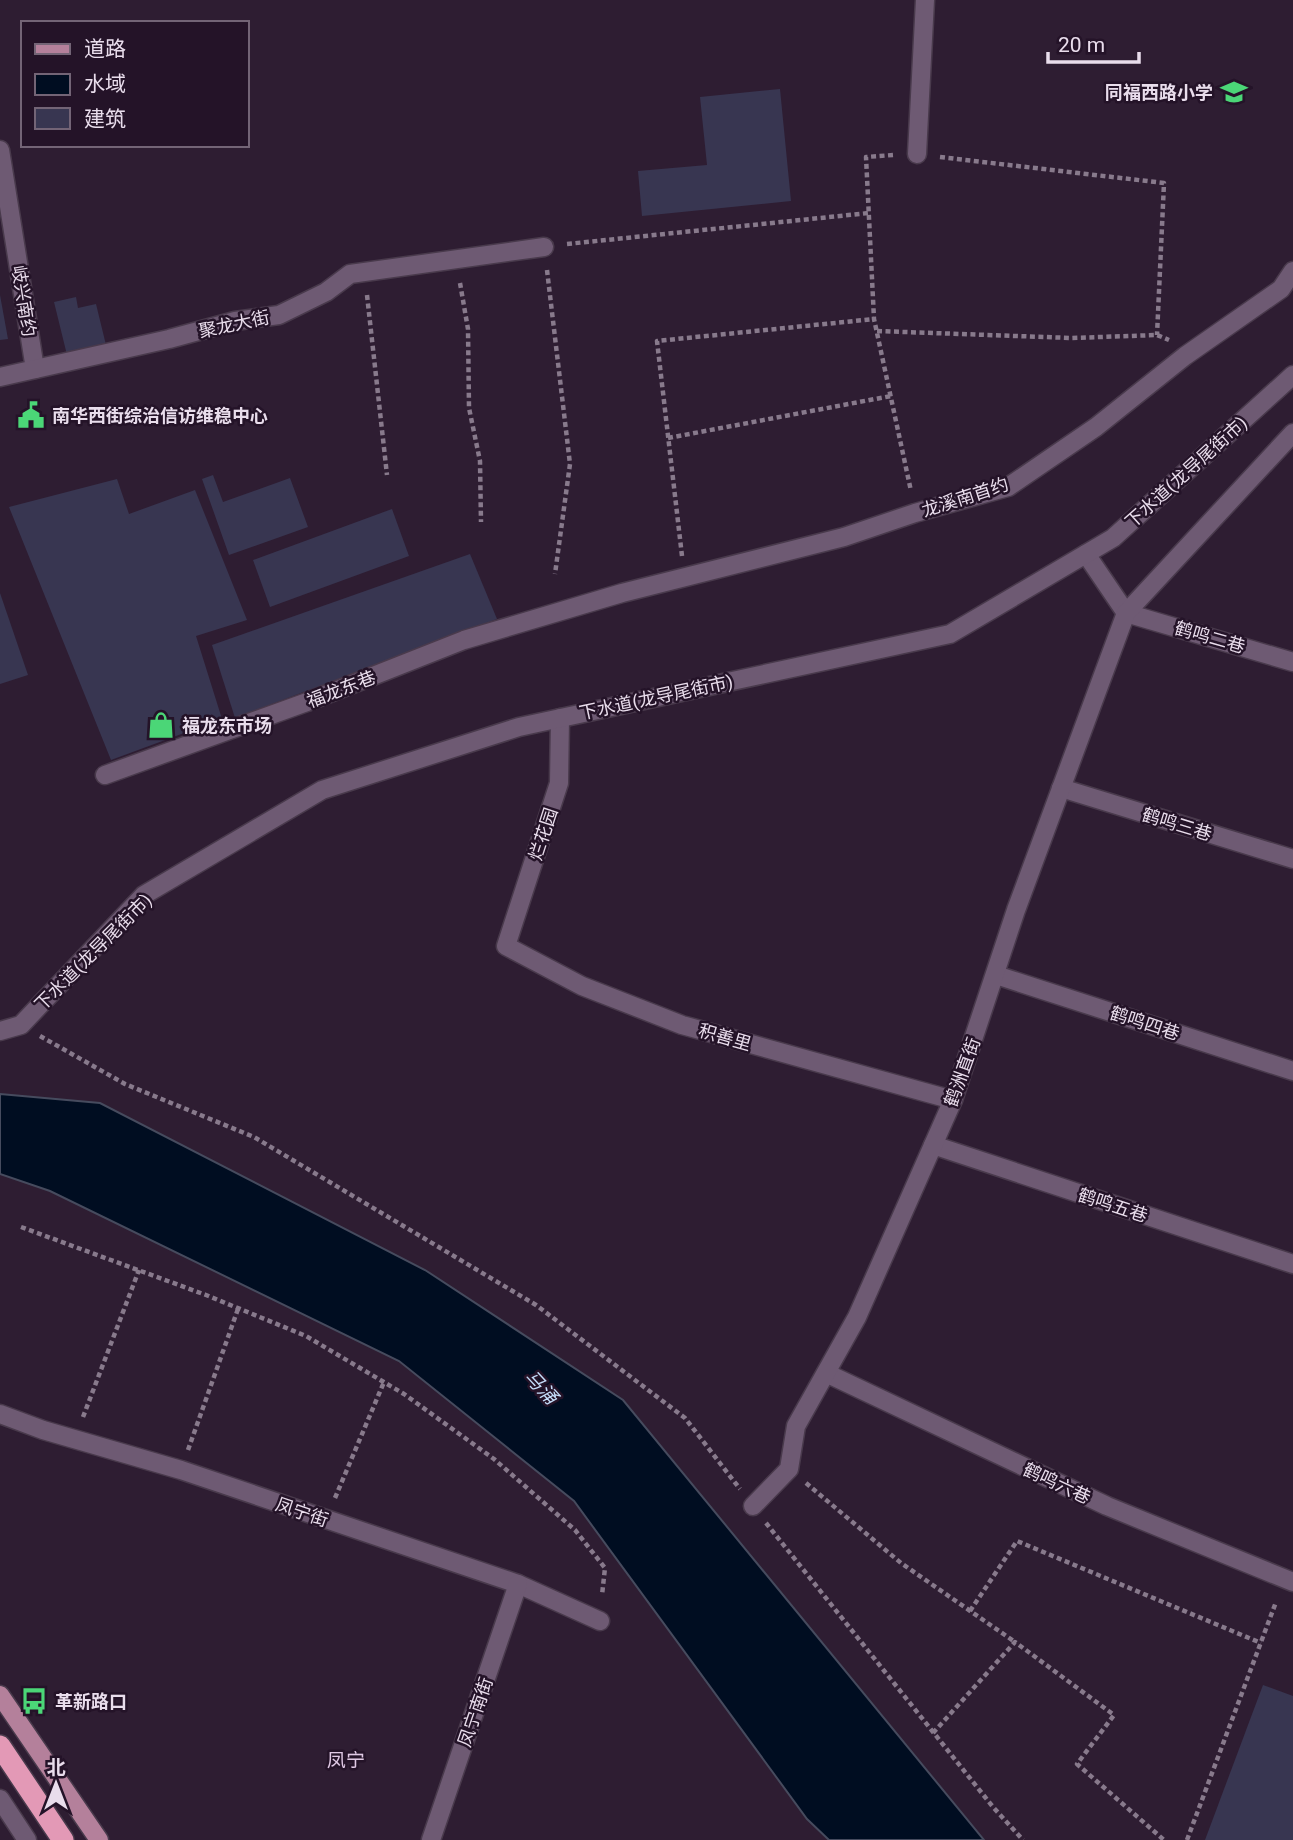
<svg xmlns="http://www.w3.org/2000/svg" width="1293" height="1840" font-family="Roboto,'Noto Sans SC',sans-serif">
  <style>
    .water { fill: #000d21; stroke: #464b5e; stroke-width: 2 }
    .building { fill: #383651 }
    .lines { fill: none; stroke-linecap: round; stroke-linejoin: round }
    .minor-casing { stroke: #493a4c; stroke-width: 21 }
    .major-casing { stroke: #493a4c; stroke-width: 21 }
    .highway-casing { stroke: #493a4c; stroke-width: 24 }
    .path { stroke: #887a8c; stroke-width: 4.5; stroke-dasharray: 5 3.5; stroke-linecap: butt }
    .minor { stroke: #6e5a73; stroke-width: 18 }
    .major { stroke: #b4809b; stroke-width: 18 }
    .highway { stroke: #e399b6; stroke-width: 21 }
    .labels { text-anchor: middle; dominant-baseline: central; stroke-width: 5; stroke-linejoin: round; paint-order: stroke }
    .poi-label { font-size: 18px; font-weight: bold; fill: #e9ddec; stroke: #241328; text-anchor: start }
    .street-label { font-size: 18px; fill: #e9ddec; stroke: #241328 }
    .water-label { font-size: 19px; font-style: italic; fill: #c5ddfa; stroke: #241328 }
    .neighbourhood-label { font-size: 19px; fill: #e0c9e5; stroke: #241328 }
  </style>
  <rect width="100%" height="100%" fill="#2e1d32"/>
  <path class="water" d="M0,1094L100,1103L425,1270L623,1400L984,1840H829L807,1819L574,1501L399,1361L50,1191L0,1174Z"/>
  <g class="building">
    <path d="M780,89L791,201L642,216L638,171L707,165L700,97Z"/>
    <path d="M0,295L8,339L0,340Z"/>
    <path d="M76,297L78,308L96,304L106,345L67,355L54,302Z"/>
    <path d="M213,475L223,502L290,478L308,527L229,555L202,479Z"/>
    <path d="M117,479L129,514L195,490L247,620L196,636L222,719L111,760L9,507Z"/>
    <path d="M392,509L409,556L270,607L253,560Z"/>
    <path d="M470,554L497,619L235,718L212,645Z"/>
    <path d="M0,593L28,675L0,684Z"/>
    <path d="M1263,1685L1293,1696V1840H1205Z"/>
  </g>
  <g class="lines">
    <defs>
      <g id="minor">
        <path d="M0,150L35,369"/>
        <path d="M917,154L925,0"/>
        <path d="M0,377L169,339L235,321L279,315L326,292L350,274L544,247"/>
        <path d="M1086,554L1126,613"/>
        <path d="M1126,613L1293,662"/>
        <path d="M560,718L559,783L506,946L582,986L682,1025L953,1100"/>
        <path d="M105,775L307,702L464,640L622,593L844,537L915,513L1008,487L1096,427L1185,356L1281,289L1293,271"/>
        <path d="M1061,788L1293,859"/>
        <path d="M996,975L1293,1071"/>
        <path d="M0,1031L21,1025L144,895L322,790L519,727L950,634L1113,538L1293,375"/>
        <path d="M933,1145L1293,1264"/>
        <path d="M826,1373L1107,1506L1293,1582"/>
        <path d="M0,1414L43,1430L181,1470L518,1584L600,1621"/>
        <path d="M753,1506L789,1469L796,1426L857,1317L953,1100L1016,910L1126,613L1293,433"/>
        <path d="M0,1799L27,1840"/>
        <path d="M431,1840L518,1584"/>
      </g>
      <path id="major" d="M0,1695L99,1840"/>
      <path id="highway" d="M0,1746L63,1840"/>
    </defs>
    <use href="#minor" class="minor-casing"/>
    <use href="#major" class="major-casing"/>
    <use href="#highway" class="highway-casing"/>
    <g class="path">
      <path d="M893,155L866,157L874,319L911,491"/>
      <path d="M940,157L1164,183L1157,335"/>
      <path d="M567,244L869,213"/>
      <path d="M547,270L570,464L555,574"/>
      <path d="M460,283L468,329L469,408L480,461L481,522"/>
      <path d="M367,295L387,475"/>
      <path d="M877,331L1072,338L1157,335L1169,340"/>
      <path d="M668,438L891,396"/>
      <path d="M682,556L657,341L874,319"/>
      <path d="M40,1036L125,1084L254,1137L536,1305L685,1418L740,1489"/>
      <path d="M21,1227L206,1295L306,1336L404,1394L494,1459L575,1530L605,1568L602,1595"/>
      <path d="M83,1417L139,1270"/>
      <path d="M188,1450L238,1309"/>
      <path d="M806,1483L901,1563L1015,1642"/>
      <path d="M335,1498L384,1382"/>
      <path d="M766,1523L993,1807L1023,1840"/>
      <path d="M970,1611L1017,1541L1261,1643"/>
      <path d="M933,1733L1015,1642L1114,1715L1077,1764L1164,1840"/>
      <path d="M1187,1840L1276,1602"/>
    </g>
    <use href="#minor" class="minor"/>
    <use href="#major" class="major"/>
    <use href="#highway" class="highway"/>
  </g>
  <defs>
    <symbol id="school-bare" viewBox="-9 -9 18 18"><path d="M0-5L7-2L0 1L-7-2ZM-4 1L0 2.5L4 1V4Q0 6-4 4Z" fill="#4bd677" stroke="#241328" stroke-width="2.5" paint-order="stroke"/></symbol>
    <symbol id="civic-bare" viewBox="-9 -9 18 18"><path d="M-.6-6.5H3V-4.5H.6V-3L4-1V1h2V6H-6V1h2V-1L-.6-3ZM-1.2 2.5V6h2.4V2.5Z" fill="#4bd677" stroke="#241328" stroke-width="2.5" paint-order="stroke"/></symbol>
    <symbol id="shop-bare" viewBox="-9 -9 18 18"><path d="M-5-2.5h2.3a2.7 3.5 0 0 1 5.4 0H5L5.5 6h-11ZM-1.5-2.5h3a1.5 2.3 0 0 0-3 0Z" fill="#4bd677" stroke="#241328" stroke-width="2.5" paint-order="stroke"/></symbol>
    <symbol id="bus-bare" viewBox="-9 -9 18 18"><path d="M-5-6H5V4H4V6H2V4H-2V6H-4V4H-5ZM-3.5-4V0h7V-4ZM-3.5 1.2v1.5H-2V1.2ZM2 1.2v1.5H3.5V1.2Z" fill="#4bd677" stroke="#241328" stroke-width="2.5" paint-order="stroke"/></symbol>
  </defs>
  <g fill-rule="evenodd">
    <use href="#school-bare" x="1215" y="73" width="38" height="38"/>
    <use href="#civic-bare" x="12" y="396" width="38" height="38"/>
    <use href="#shop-bare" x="142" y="706" width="38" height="38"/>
    <use href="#bus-bare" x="15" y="1682" width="38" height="38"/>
  </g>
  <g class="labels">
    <g class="poi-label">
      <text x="1213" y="92" text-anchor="end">同福西路小学</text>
      <text x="52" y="415">南华西街综治信访维稳中心</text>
      <text x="182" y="725">福龙东市场</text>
      <text x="55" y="1701">革新路口</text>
    </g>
    <g class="street-label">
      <text transform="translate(24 301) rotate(81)">岐兴南约</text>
      <text transform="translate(234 324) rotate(-12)">聚龙大街</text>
      <text transform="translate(1186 472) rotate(-42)">下水道(龙导尾街市)</text>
      <text transform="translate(965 497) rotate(-18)">龙溪南首约</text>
      <text transform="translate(1210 637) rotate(16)">鹤鸣二巷</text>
      <text transform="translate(341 689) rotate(-21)">福龙东巷</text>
      <text transform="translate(656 697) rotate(-12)">下水道(龙导尾街市)</text>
      <text transform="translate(1177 824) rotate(17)">鹤鸣三巷</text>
      <text transform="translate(543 834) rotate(-72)">烂花园</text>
      <text transform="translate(93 952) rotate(-45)">下水道(龙导尾街市)</text>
      <text transform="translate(1145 1023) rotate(18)">鹤鸣四巷</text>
      <text transform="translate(725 1037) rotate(16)">积善里</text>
      <text transform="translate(962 1072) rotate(-70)">鹤洲直街</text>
      <text transform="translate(1113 1205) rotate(18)">鹤鸣五巷</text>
      <text transform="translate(1057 1483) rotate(25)">鹤鸣六巷</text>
      <text transform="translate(302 1512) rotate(19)">凤宁街</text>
      <text transform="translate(475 1712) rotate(-71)">凤宁南街</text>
    </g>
    <g class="water-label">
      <text transform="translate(541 1387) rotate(47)">马涌</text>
    </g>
    <g class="neighbourhood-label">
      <text x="346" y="1760">凤宁</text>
    </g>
  </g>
  <rect x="21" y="21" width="228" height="126" fill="#241328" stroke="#736476" stroke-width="2"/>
  <rect x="35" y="44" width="35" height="10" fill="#b4809b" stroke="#736476" stroke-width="2"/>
  <text x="84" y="56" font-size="21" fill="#e9ddec">道路</text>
  <rect x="35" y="74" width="35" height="21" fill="#000d21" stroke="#736476" stroke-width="2"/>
  <text x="84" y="91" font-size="21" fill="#e9ddec">水域</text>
  <rect x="35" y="108" width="35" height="21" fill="#383651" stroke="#736476" stroke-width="2"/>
  <text x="84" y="126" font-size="21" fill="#e9ddec">建筑</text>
  <g transform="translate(56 1784)" stroke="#241328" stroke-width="5" paint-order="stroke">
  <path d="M0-5L12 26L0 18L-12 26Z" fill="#e9ddec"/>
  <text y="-10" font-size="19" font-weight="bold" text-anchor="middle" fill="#e9ddec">北</text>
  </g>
  <path d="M1048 52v10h91v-10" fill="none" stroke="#e9ddec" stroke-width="3.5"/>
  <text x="1058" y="52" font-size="21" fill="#e9ddec" stroke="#241328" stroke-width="5" paint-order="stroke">20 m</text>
</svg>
